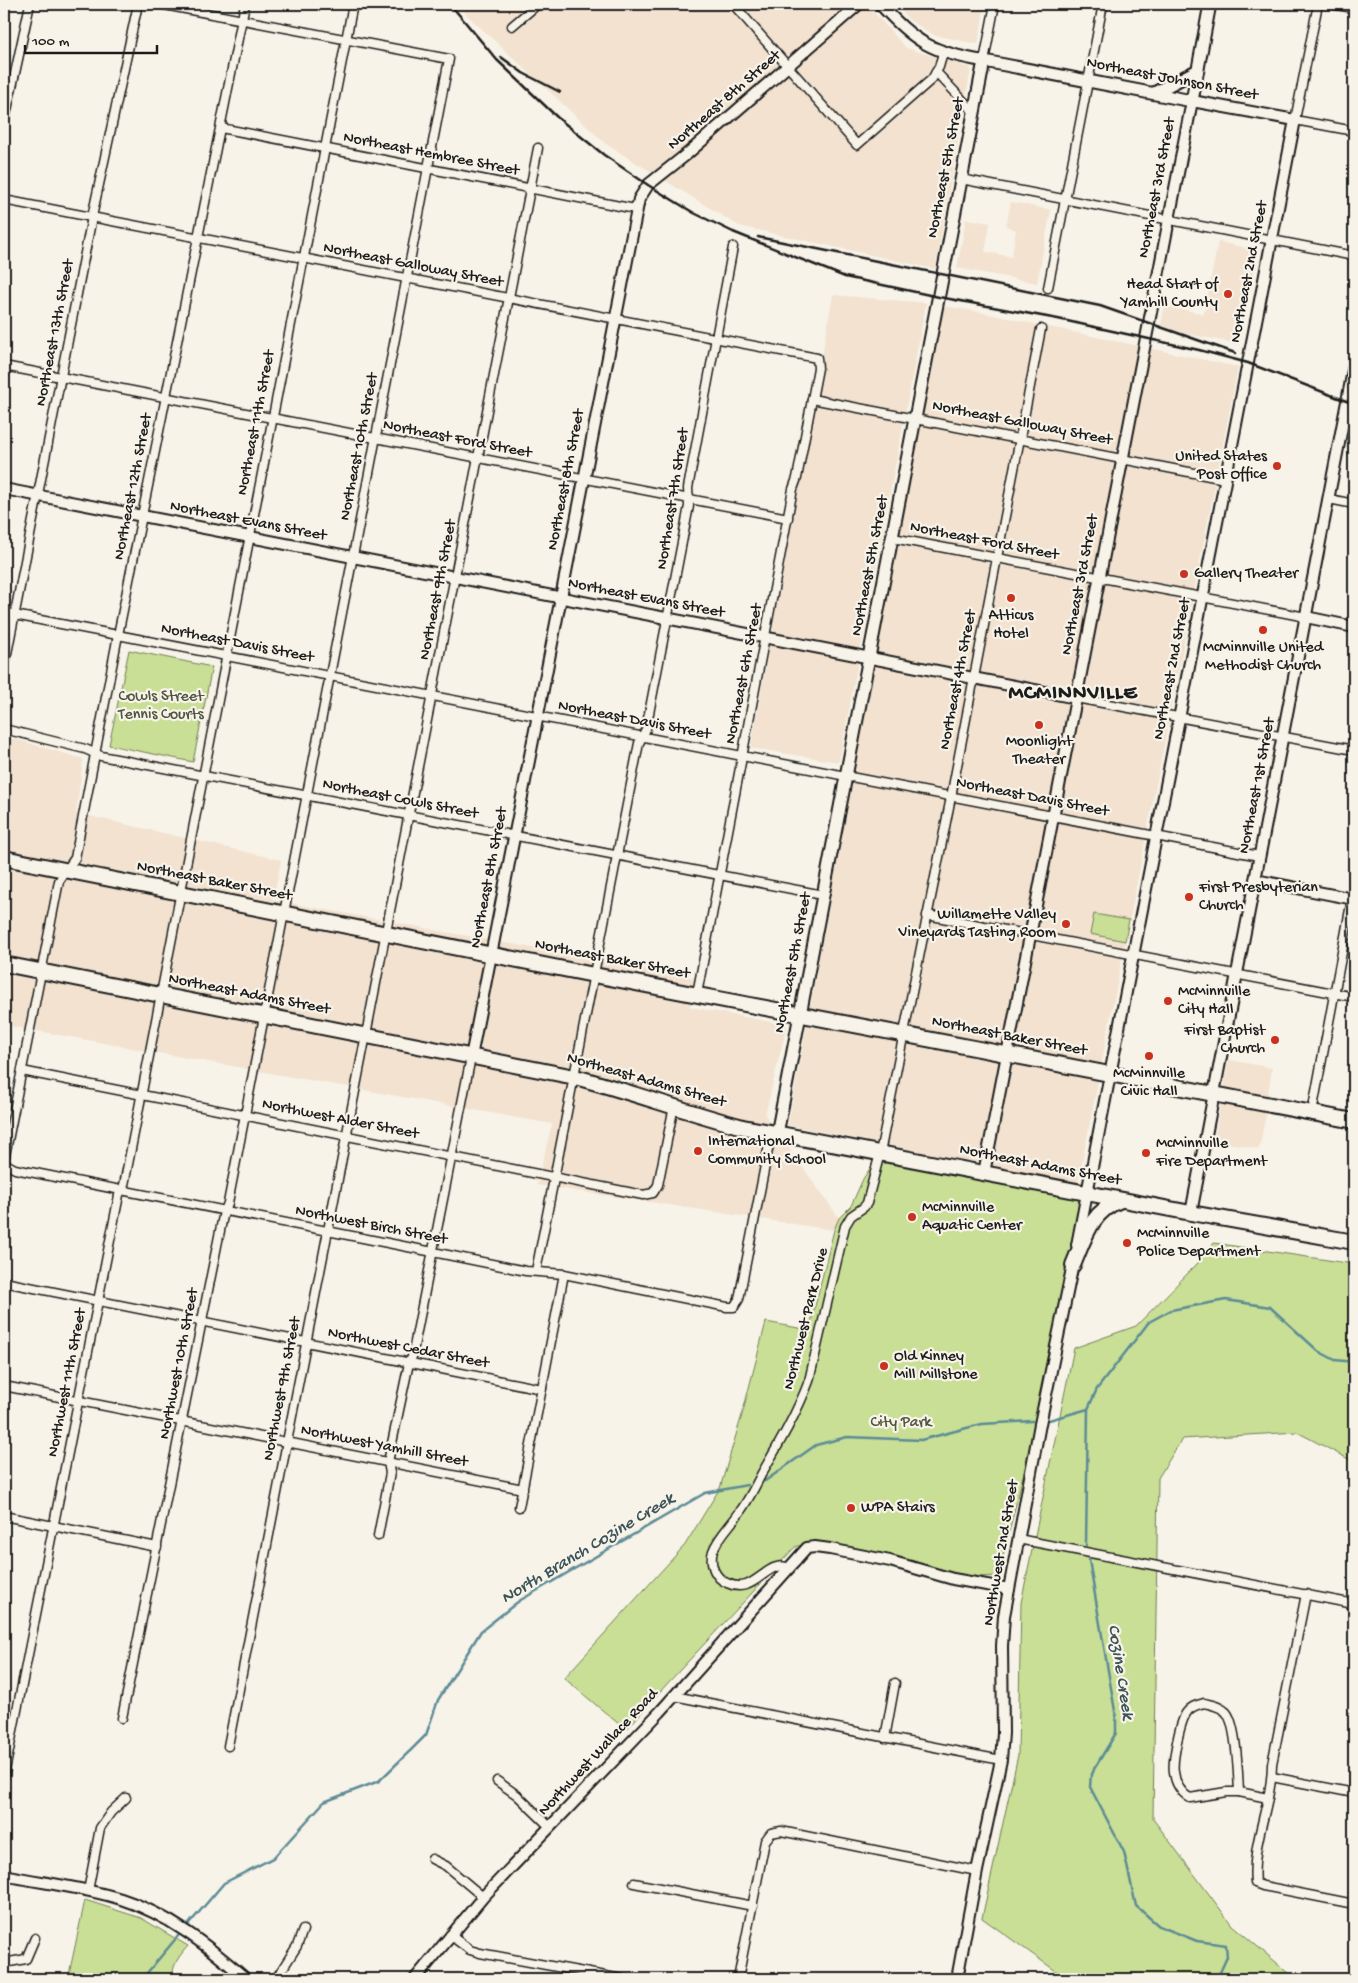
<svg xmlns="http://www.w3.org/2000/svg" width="1358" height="1983" font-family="'Gochi Hand',sans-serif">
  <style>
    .built { fill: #f2e2cf }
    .green { fill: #c8df95; stroke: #727e58 }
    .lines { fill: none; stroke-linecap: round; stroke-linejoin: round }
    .stream { stroke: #5d8b96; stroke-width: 2.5 }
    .street-casing { stroke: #1c1c1c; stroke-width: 11 }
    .secondary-casing { stroke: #1c1c1c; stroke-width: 14 }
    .primary-casing { stroke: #1c1c1c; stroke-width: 15 }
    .highway-casing { stroke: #1c1c1c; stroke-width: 18 }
    .street { stroke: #f7f3e8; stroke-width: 8 }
    .secondary { stroke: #f7f3e8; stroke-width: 10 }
    .primary { stroke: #f7f3e8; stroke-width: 11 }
    .highway { stroke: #f7f3e8; stroke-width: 14 }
    .rail { stroke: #1c1c1c; stroke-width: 2.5 }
    .poi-dot { fill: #c8321e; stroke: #f7f3e8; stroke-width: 2 }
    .labels { text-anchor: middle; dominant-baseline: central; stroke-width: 4.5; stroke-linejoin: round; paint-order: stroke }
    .street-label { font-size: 16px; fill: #1c1c1c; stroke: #f7f3e8 }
    .poi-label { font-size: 16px; fill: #1c1c1c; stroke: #f7f3e8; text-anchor: start }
    .park-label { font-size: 16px; fill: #505640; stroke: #f7f3e8 }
    .water-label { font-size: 18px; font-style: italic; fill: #3c5459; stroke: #f7f3e8 }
    .district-label { font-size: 21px; font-weight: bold; letter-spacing: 1px; fill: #1c1c1c; stroke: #f7f3e8 }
  </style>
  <rect width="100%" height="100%" fill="#f7f3e8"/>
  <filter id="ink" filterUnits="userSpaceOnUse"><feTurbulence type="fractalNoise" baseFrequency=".02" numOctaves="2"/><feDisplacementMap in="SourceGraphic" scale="10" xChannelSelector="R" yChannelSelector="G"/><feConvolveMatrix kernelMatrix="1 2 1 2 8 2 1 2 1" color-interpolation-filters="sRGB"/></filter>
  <g filter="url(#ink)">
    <g class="built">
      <path d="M459,4H866L906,48L971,68L935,269L739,226L606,144L466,14Z"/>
      <path d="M896,4H985L978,44L934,35L909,20Z"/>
      <path d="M1011,202L1051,210L1037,283L957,268L966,219L990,223L985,252L1012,257L1016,230L1006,226Z"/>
      <path d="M1218,242L1257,250L1239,344L1182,333L1161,325L1165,306L1204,314Z"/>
      <path d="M833,295L926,303L839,762L751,748Z"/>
      <path d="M942,306L974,311L1238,367L1078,1183L788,1125Z"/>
      <path d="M4,736L83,759L76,813L281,860L273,900L695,978L690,1007L787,1025L765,1115L839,1218L834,1230L537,1185L552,1124L4,1025Z"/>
      <path d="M1229,1060L1272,1068L1268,1094H1270L1259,1149L1214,1140Z"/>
    </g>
    <g class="green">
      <path d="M129,650L212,667L193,762L109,745Z"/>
      <path d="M1094,914L1129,920L1125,941L1090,934Z"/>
      <path d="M880,1153L1087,1193L1063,1316L998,1576L977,1577L942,1571L882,1554L814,1542L795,1547L666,1685L626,1730L564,1678L685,1545L720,1488L742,1415L766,1322L809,1330L834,1230L839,1218L851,1206L863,1179Z"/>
      <path d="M1214,1243L1354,1264V1462L1297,1432L1182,1439L1158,1478L1153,1819L1232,1925L1296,1979H1067L982,1918L1018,1755L1021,1603L1074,1348L1136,1326L1197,1264Z"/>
      <path d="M85,1900L141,1918L188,1946C180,1955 171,1966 173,1979H68Z"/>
    </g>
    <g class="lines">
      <g class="stream">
        <path d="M1049,1420L1088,1409"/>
        <path d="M765,1481L816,1445L847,1437L921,1440L982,1424L1032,1421"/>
        <path d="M1086,1545L1088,1409L1097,1389L1149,1322L1171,1310L1226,1300L1270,1307L1318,1351L1335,1360L1354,1362"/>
        <path d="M1089,1560L1116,1717V1733L1091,1774L1090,1787L1124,1852L1136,1906L1159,1926L1197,1941L1226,1945L1227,1957L1217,1979"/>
        <path d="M189,1924L224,1883L273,1858L324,1802L379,1781L412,1749L426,1735L438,1700L481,1631L519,1601L705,1493L747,1485"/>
        <path d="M142,1979L178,1936"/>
      </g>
      <defs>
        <g id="street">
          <path d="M733,4L857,145L932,79L939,67L943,53"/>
          <path d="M1318,4L1295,120L1354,131"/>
          <path d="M1330,4L1354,8"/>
          <path d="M512,26L538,4"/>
          <path d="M984,61L995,4"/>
          <path d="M936,72L974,112"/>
          <path d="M4,124L30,4"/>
          <path d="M221,128L635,209"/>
          <path d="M961,179L1354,256"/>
          <path d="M4,200L817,358L818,368L797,478L793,489L697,994"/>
          <path d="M1048,288L1103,4"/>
          <path d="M4,366L788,518"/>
          <path d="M812,399L1225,479"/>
          <path d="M1329,499L1354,504"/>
          <path d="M893,538L1306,617"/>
          <path d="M4,613L1259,856"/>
          <path d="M4,669L92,217L138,4"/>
          <path d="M1076,698L1354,750"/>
          <path d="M4,729L85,749L101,756L823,895"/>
          <path d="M927,915L1354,997"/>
          <path d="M22,1071L643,1195L653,1193L658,1185L674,1106"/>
          <path d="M1312,1113L1354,888"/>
          <path d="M4,1161L59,881L75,858L118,635L245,4"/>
          <path d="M4,1163L15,1169L433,1252L526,1271L564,1274L727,1307H734L739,1299L769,1145L777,1134"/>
          <path d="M536,1271L639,743L646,729L689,506L688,488L733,247"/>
          <path d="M4,1282L542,1389"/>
          <path d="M4,1386L523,1489"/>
          <path d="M519,1507L564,1274"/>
          <path d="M4,1516L157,1547"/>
          <path d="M378,1536L390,1473L388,1462L409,1363L412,1357L471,1057"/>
          <path d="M1018,1539L1354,1604"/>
          <path d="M789,1568C766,1558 755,1597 727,1583C715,1578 709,1564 713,1551C718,1537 731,1525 739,1513C748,1501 755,1487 762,1473C779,1444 797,1413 809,1381L845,1226L851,1216L864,1207L867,1203L880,1153L951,797L1041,329"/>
          <path d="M1306,1594L1272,1764C1272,1804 1251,1843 1255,1883L1263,1886L1354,1904"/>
          <path d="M674,1696L1001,1760"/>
          <path d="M1204,1703C1212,1705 1220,1706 1226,1712C1237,1724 1238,1775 1239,1792H1226L1190,1798C1181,1793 1175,1783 1174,1772C1172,1761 1180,1721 1187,1712C1191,1706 1198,1705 1204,1703Z"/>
          <path d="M122,1718L223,1216L228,1203L449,59L159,4"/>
          <path d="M885,1738L895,1683"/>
          <path d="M228,1746L538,148"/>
          <path d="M4,1776L119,1195L124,1185L353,4"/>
          <path d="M1272,1777L1354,1793"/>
          <path d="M497,1781L517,1795L550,1827"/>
          <path d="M1239,1792L1268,1798"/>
          <path d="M432,1859L446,1866L483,1897"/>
          <path d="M634,1883L753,1906"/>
          <path d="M88,1891L100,1828L111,1812L126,1798"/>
          <path d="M450,1935L470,1950L480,1953L622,1979"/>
          <path d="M4,1963L26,1959L35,1938"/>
          <path d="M276,1979L297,1946L303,1930"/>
          <path d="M738,1979L765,1841L771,1833L781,1831L977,1871"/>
        </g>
        <g id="secondary">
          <path d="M880,4C914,42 933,53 984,61"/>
          <path d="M4,489L1076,698"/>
          <path d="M1306,617L1354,627"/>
          <path d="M1255,880L1354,899"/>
          <path d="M471,1057L639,199L648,185L687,154L859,4"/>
          <path d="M984,1173L1192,101L1295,120L1077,1245"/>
          <path d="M1191,1213L1354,365"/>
          <path d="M4,1875C42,1883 83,1887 121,1899C169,1914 209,1947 246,1979"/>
          <path d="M415,1979L483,1897L660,1712L807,1548L815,1547L830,1549L890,1561L953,1579L1009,1589"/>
          <path d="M957,1979L977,1871L1001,1760L1003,1733L1002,1646L1004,1616L1040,1424L1074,1259"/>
        </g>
        <g id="primary">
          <path d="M1154,93L1198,70"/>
          <path d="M777,1134L984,61L1192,101L1210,4"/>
        </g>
        <g id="highway">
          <path d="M4,858L594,975L1354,1121"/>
          <path d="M4,964L575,1077C632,1092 686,1112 743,1127L1191,1213L1354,1242"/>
          <path d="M1073,1265C1085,1237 1091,1211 1121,1200"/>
        </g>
      </defs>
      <use href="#street" class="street-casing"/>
      <use href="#secondary" class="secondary-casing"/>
      <use href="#primary" class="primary-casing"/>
      <use href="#highway" class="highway-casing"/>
      <use href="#street" class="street"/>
      <use href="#secondary" class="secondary"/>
      <use href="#primary" class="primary"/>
      <use href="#highway" class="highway"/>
      <g class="rail">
        <path d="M450,4L497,60L558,118L604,155L648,185L694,213L733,232L845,277L939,297L1058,319L1199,350L1248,363L1354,404"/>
        <path d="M501,57L523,73L560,92"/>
        <path d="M758,237L1100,306L1235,353"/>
      </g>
    </g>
  </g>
  <g class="poi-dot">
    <circle cx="1228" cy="294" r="5"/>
    <circle cx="1277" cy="466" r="5"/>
    <circle cx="1184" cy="574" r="5"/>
    <circle cx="1011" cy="598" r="5"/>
    <circle cx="1263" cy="630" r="5"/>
    <circle cx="1039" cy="725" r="5"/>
    <circle cx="1189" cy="897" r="5"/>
    <circle cx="1066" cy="924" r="5"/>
    <circle cx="1168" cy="1001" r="5"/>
    <circle cx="1275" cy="1040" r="5"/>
    <circle cx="1149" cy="1056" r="5"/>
    <circle cx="698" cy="1151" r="5"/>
    <circle cx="1146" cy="1153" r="5"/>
    <circle cx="912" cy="1217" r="5"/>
    <circle cx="1127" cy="1243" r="5"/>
    <circle cx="884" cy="1366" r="5"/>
    <circle cx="851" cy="1508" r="5"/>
  </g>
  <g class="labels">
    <g class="street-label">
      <text transform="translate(1172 80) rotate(11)">Northeast Johnson Street</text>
      <text transform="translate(725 101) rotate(-41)">Northeast 8th Street</text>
      <text transform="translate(431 155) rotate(11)">Northeast Hembree Street</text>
      <text transform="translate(947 168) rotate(-79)">Northeast 5th Street</text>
      <text transform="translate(1158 188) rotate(-79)">Northeast 3rd Street</text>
      <text transform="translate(413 266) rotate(11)">Northeast Galloway Street</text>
      <text transform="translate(1250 272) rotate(-79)">Northeast 2nd Street</text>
      <text transform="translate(56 333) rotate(-79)">Northeast 13th Street</text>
      <text transform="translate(257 423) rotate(-79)">Northeast 11th Street</text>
      <text transform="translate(1022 424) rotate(11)">Northeast Galloway Street</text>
      <text transform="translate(457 440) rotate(11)">Northeast Ford Street</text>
      <text transform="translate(360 447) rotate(-79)">Northeast 10th Street</text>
      <text transform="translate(567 480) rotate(-79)">Northeast 8th Street</text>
      <text transform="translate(134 487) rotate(-79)">Northeast 12th Street</text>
      <text transform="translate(674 499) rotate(-81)">Northeast 7th Street</text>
      <text transform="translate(248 522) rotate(11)">Northeast Evans Street</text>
      <text transform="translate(984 542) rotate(11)">Northeast Ford Street</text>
      <text transform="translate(871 566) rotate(-79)">Northeast 5th Street</text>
      <text transform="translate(1081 585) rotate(-79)">Northeast 3rd Street</text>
      <text transform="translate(439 590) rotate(-79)">Northeast 9th Street</text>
      <text transform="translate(646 599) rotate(11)">Northeast Evans Street</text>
      <text transform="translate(237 644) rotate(11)">Northeast Davis Street</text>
      <text transform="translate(1173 669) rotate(-79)">Northeast 2nd Street</text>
      <text transform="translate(745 674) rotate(-79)">Northeast 6th Street</text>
      <text transform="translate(959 680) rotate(-79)">Northeast 4th Street</text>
      <text transform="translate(634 721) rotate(11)">Northeast Davis Street</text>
      <text transform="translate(1258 786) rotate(-79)">Northeast 1st Street</text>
      <text transform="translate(1032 798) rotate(11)">Northeast Davis Street</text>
      <text transform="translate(400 800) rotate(11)">Northeast Cowls Street</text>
      <text transform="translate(490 878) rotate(-79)">Northeast 8th Street</text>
      <text transform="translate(214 882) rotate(11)">Northeast Baker Street</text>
      <text transform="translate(612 960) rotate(11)">Northeast Baker Street</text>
      <text transform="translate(794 963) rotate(-79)">Northeast 5th Street</text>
      <text transform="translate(249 995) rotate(11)">Northeast Adams Street</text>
      <text transform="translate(1009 1037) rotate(11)">Northeast Baker Street</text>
      <text transform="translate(646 1081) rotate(16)">Northeast Adams Street</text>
      <text transform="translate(340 1120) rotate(11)">Northwest Alder Street</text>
      <text transform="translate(1040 1166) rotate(11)">Northeast Adams Street</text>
      <text transform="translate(371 1226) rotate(11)">Northwest Birch Street</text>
      <text transform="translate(807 1319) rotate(-76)">Northwest Park Drive</text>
      <text transform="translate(408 1349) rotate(11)">Northwest Cedar Street</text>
      <text transform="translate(180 1364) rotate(-79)">Northwest 10th Street</text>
      <text transform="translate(68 1383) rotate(-79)">Northwest 11th Street</text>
      <text transform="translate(283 1389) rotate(-79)">Northwest 9th Street</text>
      <text transform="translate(384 1447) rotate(11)">Northwest Yamhill Street</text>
      <text transform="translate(1002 1553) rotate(-80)">Northwest 2nd Street</text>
      <text transform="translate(599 1753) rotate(-47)">Northwest Wallace Road</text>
    </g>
    <g class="poi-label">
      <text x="1218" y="285" text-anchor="end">Head Start of<tspan x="1218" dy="18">Yamhill County</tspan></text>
      <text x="1267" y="457" text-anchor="end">United States<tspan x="1267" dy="18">Post Office</tspan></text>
      <text x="1194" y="574">Gallery Theater</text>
      <text x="1011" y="616" text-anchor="middle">Atticus<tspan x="1011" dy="18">Hotel</tspan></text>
      <text x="1263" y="648" text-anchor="middle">McMinnville United<tspan x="1263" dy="18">Methodist Church</tspan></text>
      <text x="1039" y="742" text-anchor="middle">Moonlight<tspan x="1039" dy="18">Theater</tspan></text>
      <text x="1199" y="888">First Presbyterian<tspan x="1199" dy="18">Church</tspan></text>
      <text x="1056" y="915" text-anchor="end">Willamette Valley<tspan x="1056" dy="18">Vineyards Tasting Room</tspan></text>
      <text x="1178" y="992">McMinnville<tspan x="1178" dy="18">City Hall</tspan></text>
      <text x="1265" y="1031" text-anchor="end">First Baptist<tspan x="1265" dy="18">Church</tspan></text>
      <text x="1149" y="1074" text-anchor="middle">McMinnville<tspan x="1149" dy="18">Civic Hall</tspan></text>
      <text x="708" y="1142">International<tspan x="708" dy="18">Community School</tspan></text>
      <text x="1156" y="1144">McMinnville<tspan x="1156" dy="18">Fire Department</tspan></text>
      <text x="922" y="1208">McMinnville<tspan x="922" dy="18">Aquatic Center</tspan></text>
      <text x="1137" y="1234">McMinnville<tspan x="1137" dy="18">Police Department</tspan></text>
      <text x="894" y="1357">Old Kinney<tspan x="894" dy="18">Mill Millstone</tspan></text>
      <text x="861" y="1508">WPA Stairs</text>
    </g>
    <g class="park-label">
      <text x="161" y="697">Cowls Street<tspan x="161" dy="18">Tennis Courts</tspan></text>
      <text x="901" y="1423">City Park</text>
    </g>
    <g class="water-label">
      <text transform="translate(588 1549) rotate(-31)">North Branch Cozine Creek</text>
      <text transform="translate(1120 1672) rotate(81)">Cozine Creek</text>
    </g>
    <g class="district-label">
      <text x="1073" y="694">MCMINNVILLE</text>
    </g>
  </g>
  <rect width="1358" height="1983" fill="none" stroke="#f7f3e8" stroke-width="20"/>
  <rect x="10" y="10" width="1338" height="1963" fill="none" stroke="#1c1c1c" stroke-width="2" filter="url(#ink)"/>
  <path d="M25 45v8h132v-8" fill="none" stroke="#1c1c1c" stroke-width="2.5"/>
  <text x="32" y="45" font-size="15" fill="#1c1c1c" stroke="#f7f3e8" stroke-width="4" paint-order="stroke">100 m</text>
</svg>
